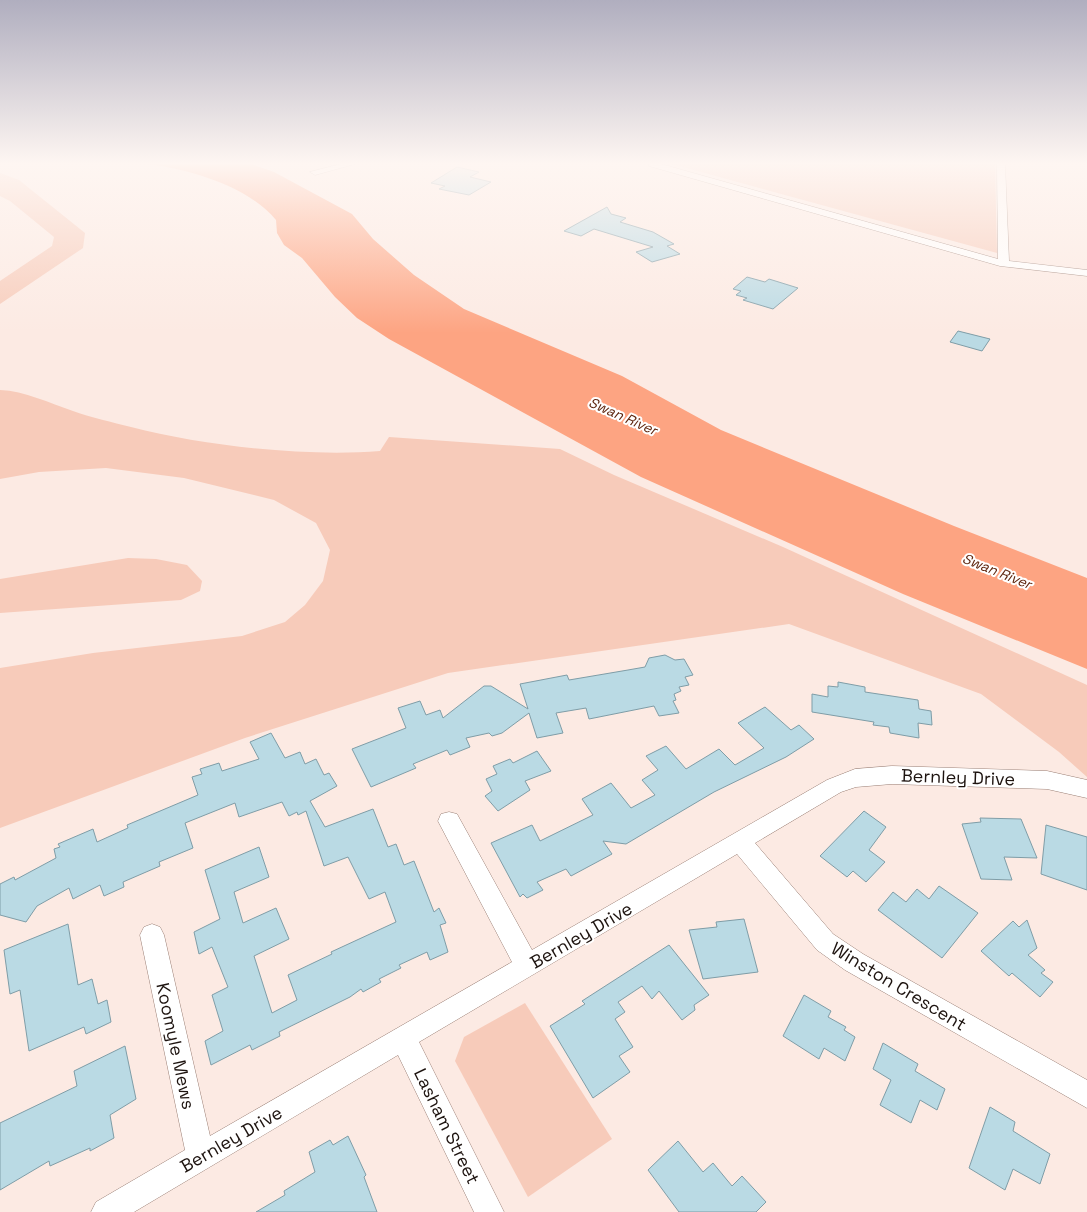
<svg xmlns="http://www.w3.org/2000/svg" width="1087" height="1212" font-family="'Space Grotesk',sans-serif">
  <style>
    .green { fill: #f7cbba }
    .water { fill: #fda482 }
    .building { fill: #badae4; stroke: #7f9da7 }
    .lines { fill: none; stroke-linecap: round; stroke-linejoin: round }
    .minor-casing { stroke: #9a7f75; stroke-width: 1 }
    .minor { fill: #fff; fill-rule: evenodd }
    .labels { text-anchor: middle; dominant-baseline: central; stroke-width: 4; stroke-linejoin: round; paint-order: stroke }
    .far-water-label { font-size: 14px; font-style: italic; fill: #5e260f; stroke: #fff }
    .near-street-label { font-size: 18px; fill: #1d130f; stroke: #fff }
  </style>
  <rect width="100%" height="100%" fill="#fceae3"/>
  <g class="green">
    <path d="M672,164H995L997,253Z"/>
    <path d="M0,173L19,180L85,233L83,248L0,304V281L52,246L54,237L10,201L0,196Z"/>
    <path d="M0,390C25,391 49,403 73,411C92,418 112,422 131,427C204,446 306,457 380,451L389,437L560,449L614,475L783,547L1087,685V777L1059,752L981,694L789,624L448,673L245,738L0,828V668L93,653L242,636L285,622L305,605L323,581L330,550L316,523L274,500L184,478L106,468L39,472L0,479Z"/>
    <path d="M128,558L156,559L187,565L202,581L200,591L181,600L0,613V579Z"/>
    <path d="M525,1003L612,1139L528,1197L455,1061L464,1037Z"/>
  </g>
  <path class="water" d="M149,164H251L274,172L352,214L373,239L414,275L464,309L622,376L721,430L954,526L1087,578V669L903,594L641,477L389,339L357,318L335,297L302,258L284,245L277,233L276,220C248,186 191,170 149,164Z"/>
  <g class="building">
    <path d="M457,167L479,172L470,177L491,182L469,195L439,189L445,186L431,183Z"/>
    <path d="M607,207L611,214L626,218L620,222L653,232L674,244L667,246L680,254L652,262L636,252L653,247L594,229L581,236L564,231Z"/>
    <path d="M747,277L765,282L769,279L798,288L773,309L743,300L747,298L736,295L741,291L733,289Z"/>
    <path d="M958,331L990,339L982,351L950,342Z"/>
    <path d="M665,655L675,660L684,659L693,675L685,677L689,685L679,687L681,691L674,694L676,700L673,701L679,713L659,716L654,706L589,719L586,708L556,713L563,733L537,738L529,713L502,733L492,736L489,733L466,738L470,747L450,755L447,750L413,764L416,768L371,787L352,749L406,728L398,708L420,701L426,715L440,710L443,718L484,686H491L528,709L520,684L567,675L569,680L628,670L645,667L649,658Z"/>
    <path d="M838,682L865,687V692L918,700L919,709L931,711L932,725L918,723L919,738L890,733L889,727L873,725L874,722L812,712V694L828,697V686L838,687Z"/>
    <path d="M765,707L791,730L799,725L814,739L786,757L714,792L626,844L603,841L612,854L571,876L566,869L537,882L543,890L527,898L523,894L520,897L491,843L532,825L540,841L593,815L582,799L611,783L631,808L655,795L642,780L658,770L646,756L666,746L686,769L719,749L735,765L764,748L738,723Z"/>
    <path d="M271,733L285,758L300,752L305,764L316,759L324,775L329,773L337,786L310,801L325,827L373,809L388,847L396,844L404,865L414,861L434,912L439,908L446,923L440,925L448,952L430,960L427,952L399,965L401,968L379,979L381,982L363,992L361,989L350,997L279,1032L280,1036L252,1050L250,1045L211,1065L205,1041L223,1031L212,995L228,987L212,947L199,954L194,932L220,919L205,870L259,847L269,877L234,892L243,923L276,908L289,939L254,956L272,1013L297,1000L288,975L332,954L331,952L396,922L385,892L369,899L348,857L324,866L306,811L298,815L297,812L289,816L282,802L239,817L235,803L185,823L193,848L159,862L160,866L123,882L124,887L104,896L100,885L73,899L69,888L37,906L26,922L0,915V884L14,877L15,880L56,858L54,849L60,847L58,844L93,829L97,842L128,828L127,825L198,795L192,777L202,774L200,769L219,763L222,771L259,759L250,742Z"/>
    <path d="M537,751L551,771L525,781L530,790L498,811L485,796L492,791L486,779L497,774L493,766L510,759L513,763Z"/>
    <path d="M864,811L886,827L869,850L885,862L866,882L853,871L847,877L820,856Z"/>
    <path d="M980,818L1021,819L1037,858L1004,857L1012,880L981,879L962,824L981,822Z"/>
    <path d="M1046,825L1087,837V890L1041,874Z"/>
    <path d="M939,886L978,913L942,958L878,910L893,892L906,902L917,889L929,899Z"/>
    <path d="M744,919L758,972L703,979L689,930L717,927L716,922Z"/>
    <path d="M1027,920L1037,948L1028,955L1045,970L1041,973L1053,982L1040,997L1012,973L1009,976L981,951L1013,921L1019,927Z"/>
    <path d="M68,924L78,985L92,979L98,1004L107,1000L111,1022L86,1034L84,1027L29,1051L20,990L10,994L4,950Z"/>
    <path d="M669,945L709,995L694,1005L695,1010L682,1020L659,991L652,999L642,986L618,1002L625,1012L615,1019L633,1047L619,1056L630,1072L593,1098L550,1026L585,1004L582,1001Z"/>
    <path d="M804,995L831,1011L828,1017L846,1027L844,1030L855,1037L845,1061L824,1048L819,1059L783,1036Z"/>
    <path d="M883,1043L918,1064L915,1071L945,1089L937,1110L920,1100L911,1123L880,1105L891,1080L873,1069Z"/>
    <path d="M125,1046L136,1099L110,1115L114,1138L90,1151V1148L50,1166L49,1161L0,1190V1123L77,1086L74,1071Z"/>
    <path d="M990,1107L1015,1122L1013,1131L1050,1154L1040,1184L1013,1169L1005,1190L969,1168Z"/>
    <path d="M348,1136L366,1175L364,1177L377,1212H256L285,1195L284,1191L315,1172L309,1152L330,1140L333,1145Z"/>
    <path d="M678,1141L703,1172L713,1163L732,1186L742,1176L766,1202L756,1212H679L648,1170Z"/>
  </g>
  <g class="lines">
    <defs>
      <g id="minor">
        <path d="M341,164H355L315,175L310,172Z"/>
        <path d="M648,164H661L998,259L997,164H1005L1009,261L1087,270V276L1000,266L649,166Z"/>
        <path d="M892,766L1047,771L1087,780V798L1047,789L892,784L856,787L841,792L755,843L833,934L863,954L1087,1080V1108L845,970L817,950L737,854L419,1042L504,1212H474L398,1055L134,1212H91L96,1202L185,1150L140,935L144,927L152,924L160,927L164,935L210,1136L512,962L438,821L441,814L449,812L457,814L532,950L827,780L855,769Z"/>
      </g>
    </defs>
    <use href="#minor" class="minor-casing"/>
    <use href="#minor" class="minor"/>
  </g>
  <linearGradient id="sky" x2="0" y2="1"><stop stop-color="#b0aebf"/><stop offset="0.49" stop-color="#fef6f2"/><stop offset="1" stop-color="#fef6f2" stop-opacity="0"/></linearGradient>
  <rect width="1087" height="333" fill="url(#sky)"/>
  <g class="labels">
    <g class="far-water-label">
      <text transform="translate(623 416) rotate(24)">Swan River</text>
      <text transform="translate(997 571) rotate(22)">Swan River</text>
    </g>
    <g class="near-street-label">
      <text transform="translate(958 777) rotate(2)">Bernley Drive</text>
      <text transform="translate(581 935) rotate(-30)">Bernley Drive</text>
      <text transform="translate(899 986) rotate(31)">Winston Crescent</text>
      <text transform="translate(176 1046) rotate(78)">Koomyle Mews</text>
      <text transform="translate(447 1126) rotate(64)">Lasham Street</text>
      <text transform="translate(231 1139) rotate(-30)">Bernley Drive</text>
    </g>
  </g>
</svg>
